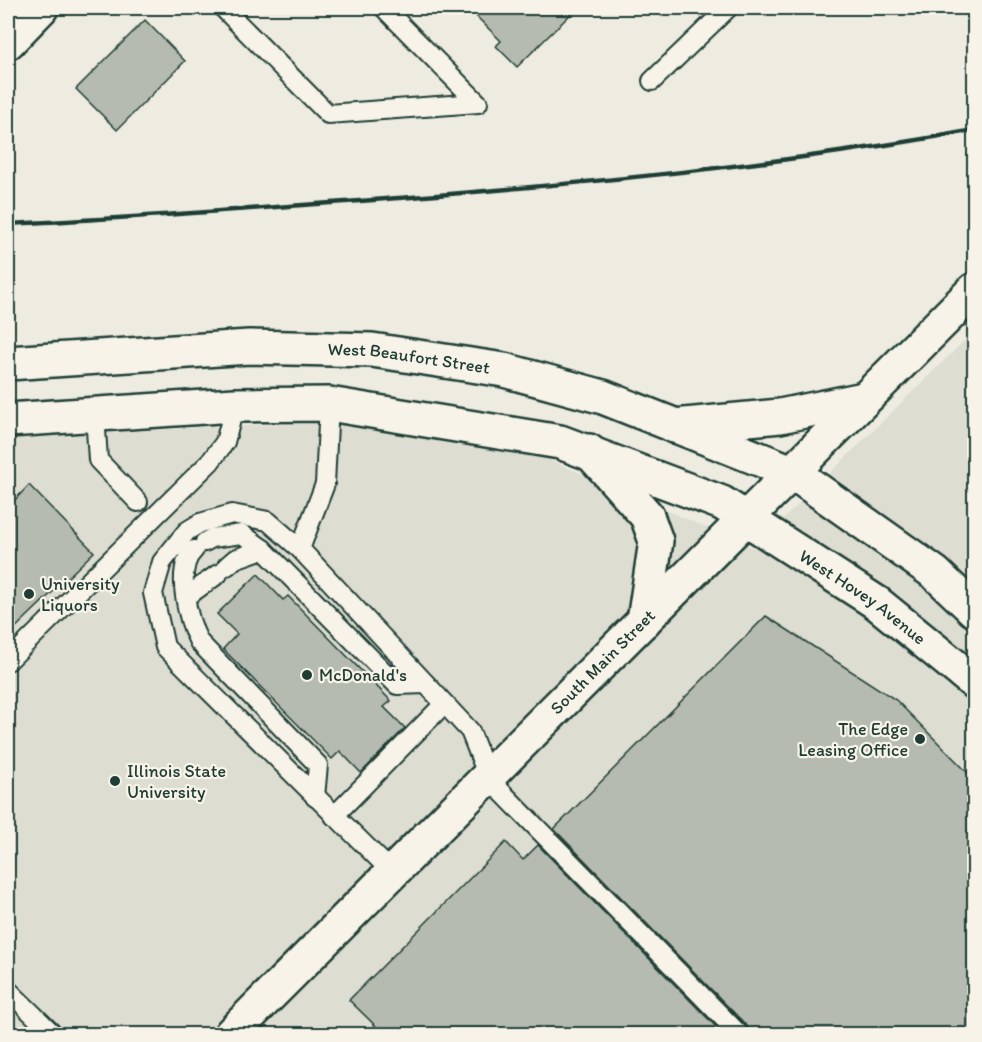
<svg xmlns="http://www.w3.org/2000/svg" width="982" height="1042" font-family="Itim,sans-serif">
  <style>
    .built { fill: #ddddd2 }
    .building { fill: #b5bbb0; stroke: #1f3d34; stroke-width: 1.5 }
    .lines { fill: none; stroke-linecap: round; stroke-linejoin: round }
    .service-casing { stroke: #1f3d34; stroke-width: 22 }
    .minor-casing { stroke: #1f3d34; stroke-width: 38 }
    .secondary-casing { stroke: #1f3d34; stroke-width: 38 }
    .primary-casing { stroke: #1f3d34; stroke-width: 38 }
    .service { stroke: #f7f3e8; stroke-width: 18 }
    .minor { stroke: #f7f3e8; stroke-width: 33 }
    .secondary { stroke: #f7f3e8; stroke-width: 33 }
    .primary { stroke: #f7f3e8; stroke-width: 33 }
    .rail { stroke: #1f3d34; stroke-width: 4.5 }
    .poi-dot { fill: #1f3d34; stroke: #f7f3e8; stroke-width: 2 }
    .labels { text-anchor: middle; dominant-baseline: central; stroke-width: 4.5; stroke-linejoin: round; paint-order: stroke }
    .street-label { font-size: 18px; fill: #1f3d34; stroke: #f7f3e8 }
    .poi-label { font-size: 18px; fill: #1f3d34; stroke: #f7f3e8; text-anchor: start }
  </style>
  <rect width="100%" height="100%" fill="#eeece1"/>
  <filter id="ink" filterUnits="userSpaceOnUse"><feTurbulence type="fractalNoise" baseFrequency=".0167" numOctaves="2"/><feDisplacementMap in="SourceGraphic" scale="12" xChannelSelector="R" yChannelSelector="G"/><feConvolveMatrix kernelMatrix="1 2 1 2 8 2 1 2 1" color-interpolation-filters="sRGB"/></filter>
  <g filter="url(#ink)">
    <path class="built" d="M974,331V1034H8V439L205,427L360,422L538,455L754,548Z"/>
    <g class="building">
      <path d="M468,8H577L517,67L496,46L501,41Z"/>
      <path d="M145,20L185,61L117,130L76,89Z"/>
      <path d="M29,485L94,552L8,635V507Z"/>
      <path d="M258,574L283,600L288,596L391,701L384,707L405,728L361,773L340,751L332,759L223,649L237,634L217,614Z"/>
      <path d="M766,616L896,700L975,780V1035H750L747,1026L554,829Z"/>
      <path d="M506,842L523,860L538,845L724,1035H385L349,1000Z"/>
    </g>
    <g class="lines">
      <defs>
        <g id="service">
          <path d="M223,8L328,114L478,103L384,8"/>
          <path d="M652,81L728,8"/>
          <path d="M329,404L325,484L300,549L470,731L489,779L739,1034"/>
          <path d="M95,414L98,460L138,502"/>
          <path d="M205,542L212,538L242,534L263,549L397,685L426,684"/>
          <path d="M300,549L268,521L232,514L200,523L187,531L162,562L153,593L165,647L393,873"/>
          <path d="M194,550C174,568 188,621 199,642L318,765L315,797"/>
          <path d="M227,566L235,559L263,549"/>
          <path d="M186,597L218,574"/>
          <path d="M8,661L210,462L225,442L235,405"/>
          <path d="M334,816L444,704"/>
          <path d="M8,990L53,1034"/>
        </g>
        <path id="minor" d="M8,42L41,8"/>
        <g id="secondary">
          <path id="s1" d="M8,363L249,347L372,350L504,370L603,397L792,472L935,573L974,610"/>
          <path id="s2" d="M8,420L235,405L329,404L560,442L722,503L877,603L974,682"/>
        </g>
        <g id="primary">
          <path d="M674,426L780,416L864,399"/>
          <path d="M589,451L647,516L656,541L644,621"/>
          <path id="s3" d="M231,1034L974,290"/>
        </g>
      </defs>
      <use href="#service" class="service-casing"/>
      <use href="#minor" class="minor-casing"/>
      <use href="#secondary" class="secondary-casing"/>
      <use href="#primary" class="primary-casing"/>
      <use href="#service" class="service"/>
      <use href="#minor" class="minor"/>
      <use href="#secondary" class="secondary"/>
      <use href="#primary" class="primary"/>
      <path class="rail" d="M8,224C143,218 277,207 412,197C600,182 789,164 974,130"/>
    </g>
  </g>
  <g class="poi-dot">
    <circle cx="29" cy="594" r="6"/>
    <circle cx="307" cy="675" r="6"/>
    <circle cx="920" cy="739" r="6"/>
    <circle cx="115" cy="781" r="6"/>
  </g>
  <g class="labels">
    <g class="street-label">
      <text stroke="none"><textPath href="#s1" startOffset="402">West Beaufort Street</textPath></text>
      <text stroke="none"><textPath href="#s2" startOffset="898">West Hovey Avenue</textPath></text>
      <text stroke="none"><textPath href="#s3" startOffset="526">South Main Street</textPath></text>
    </g>
    <g class="poi-label">
      <text x="41" y="584">University<tspan x="41" dy="21">Liquors</tspan></text>
      <text x="319" y="675">McDonald's</text>
      <text x="908" y="729" text-anchor="end">The Edge<tspan x="908" dy="21">Leasing Office</tspan></text>
      <text x="127" y="771">Illinois State<tspan x="127" dy="21">University</tspan></text>
    </g>
  </g>
  <rect width="982" height="1042" fill="none" stroke="#f7f3e8" stroke-width="30"/>
  <rect x="15" y="15" width="952" height="1012" fill="none" stroke="#1f3d34" stroke-width="2" filter="url(#ink)"/>
</svg>
